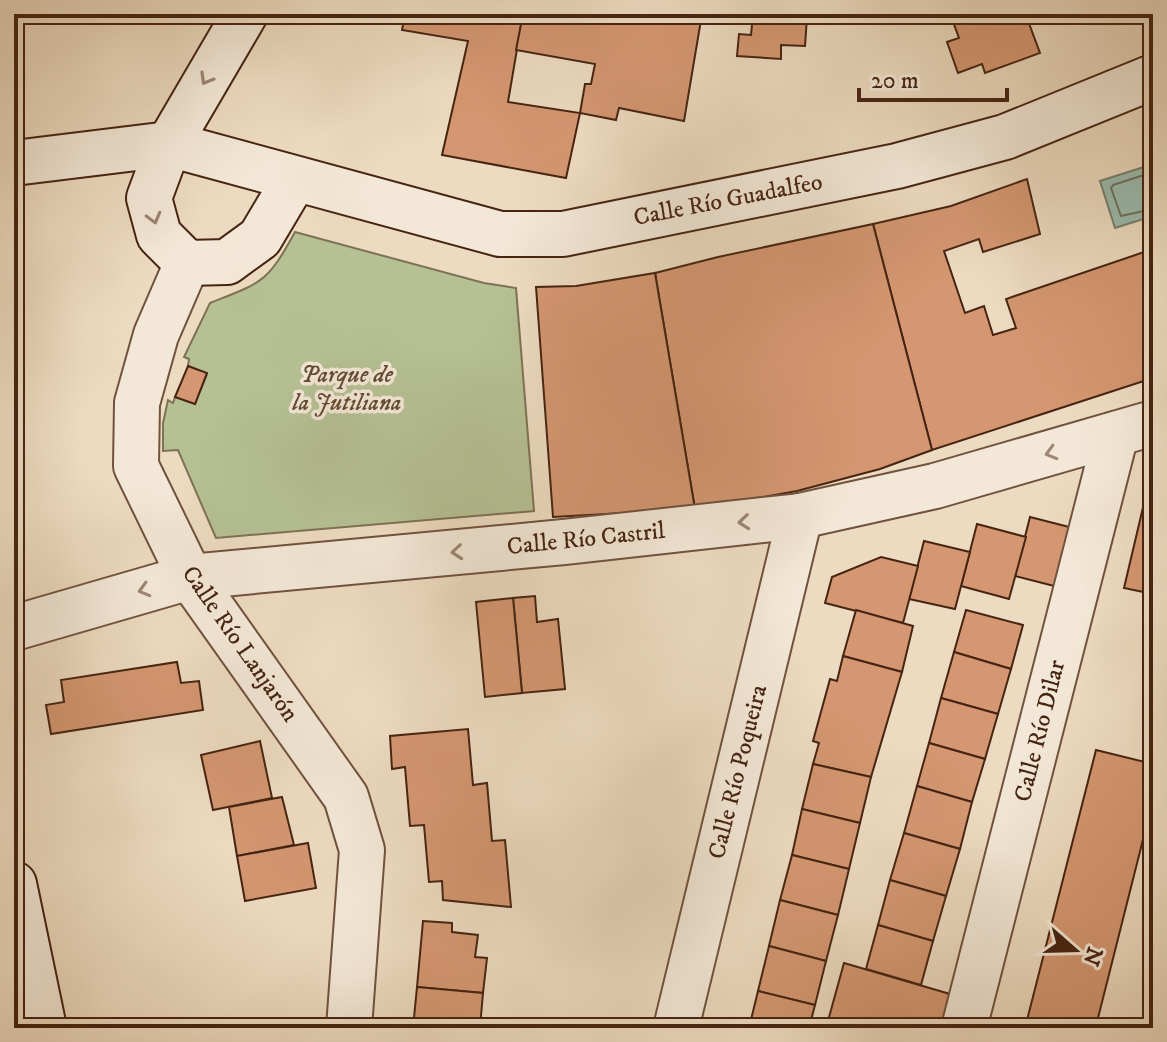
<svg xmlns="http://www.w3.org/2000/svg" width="1167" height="1042" font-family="'IM FELL DW Pica',serif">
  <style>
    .green { fill: #b5c195; stroke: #7e7254; stroke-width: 2 }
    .water { fill: #9abbae; stroke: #787f70; stroke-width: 2 }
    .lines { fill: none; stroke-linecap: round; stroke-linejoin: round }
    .shore { stroke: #707060; stroke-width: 2 }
    .building { fill: #d49771; stroke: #462412; stroke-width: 2 }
    .street-casing { stroke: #70523e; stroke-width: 48 }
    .secondary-casing { stroke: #462412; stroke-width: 48 }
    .street { stroke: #f3e8d7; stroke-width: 44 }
    .secondary { stroke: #f3e8d7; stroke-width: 44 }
    .oneway { stroke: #9c8674 }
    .labels { text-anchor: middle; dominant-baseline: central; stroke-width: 7; stroke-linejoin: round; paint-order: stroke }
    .street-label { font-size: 24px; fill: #462412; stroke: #f3e8d7 }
    .park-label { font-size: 24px; font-style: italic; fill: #624b33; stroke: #f3e8d7 }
  </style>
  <rect width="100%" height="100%" fill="#eddbc1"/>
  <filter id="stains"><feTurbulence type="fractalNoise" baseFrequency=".0025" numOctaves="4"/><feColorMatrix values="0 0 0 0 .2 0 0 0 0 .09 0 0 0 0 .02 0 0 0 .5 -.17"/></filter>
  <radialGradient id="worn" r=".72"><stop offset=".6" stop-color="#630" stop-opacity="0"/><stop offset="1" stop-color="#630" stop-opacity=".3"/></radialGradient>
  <path class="green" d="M295,232L484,283L516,288L534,511L216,538L178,450L163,451V423L168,400L173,403L175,397L195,404L207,374L188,366L189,359L184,357L210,303C263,282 267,283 295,232Z"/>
  <path class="water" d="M1153,164V216L1115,228L1100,181Z"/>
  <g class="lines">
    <path class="shore" d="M1153,172L1113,185L1111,188L1121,216L1153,209"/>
  </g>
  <g class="building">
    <path d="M405,14H523L508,102L580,113L566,178L442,155L468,41L402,30Z"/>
    <path d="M523,14H702L684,121L619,108L616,120L580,113L585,84H591L595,64L516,50Z"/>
    <path d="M753,14H814V17H807L805,46L781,45V59L737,56L739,34L751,35Z"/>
    <path d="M955,14H1038L1027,18L1040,53L985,73L982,64L958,73L947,42L959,38L952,19L957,17Z"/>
    <path d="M1027,179L1040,234L983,252L979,239L944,251L965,313L984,306L993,335L1016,328L1006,299L1153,249V378L932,450L873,224L951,206Z"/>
    <path d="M873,224L932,450L880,469L797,491L695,509L655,273L718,257Z"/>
    <path d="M655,273L695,509L553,517L536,287L576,286Z"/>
    <path d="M188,366L207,373L195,404L175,397Z"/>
    <path d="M1153,465V594L1124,588Z"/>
    <path d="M1030,517L1077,529L1062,588L1015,576Z"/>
    <path d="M977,524L1026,537L1009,599L961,586Z"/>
    <path d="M924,541L970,552L955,609L909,599Z"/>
    <path d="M881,557L918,566L903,623L825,603L832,577Z"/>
    <path d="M535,596L537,622L558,619L565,689L522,693L513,598Z"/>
    <path d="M513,598L522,693L485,697L476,602Z"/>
    <path d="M856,610L913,626L902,672L843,656Z"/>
    <path d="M966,610L1023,625L1011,669L954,652Z"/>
    <path d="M954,652L1011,669L998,714L941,698Z"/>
    <path d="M843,656L902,672L871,777L813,764L819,743L813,741L830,679L837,681Z"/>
    <path d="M177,662L181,683L199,681L203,710L51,734L46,705L64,702L61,680Z"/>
    <path d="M941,698L998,714L985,759L929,743Z"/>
    <path d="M468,729L473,785L487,783L492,841L505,840L511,907L443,900L442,881L429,882L424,825L410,826L405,767L392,769L390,736Z"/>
    <path d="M260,741L272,798L213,810L201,755Z"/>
    <path d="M929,743L985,759L972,802L917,786Z"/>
    <path d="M1096,750L1153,764V800L1097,1022L1095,1028H1025Z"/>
    <path d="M813,764L871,777L860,823L802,809Z"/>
    <path d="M917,786L972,802L960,849L904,833Z"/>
    <path d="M282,797L294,845L237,856L229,807Z"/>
    <path d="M802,809L860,823L849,869L792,855Z"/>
    <path d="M904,833L960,849L946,896L890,880Z"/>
    <path d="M308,843L316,888L245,901L237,856Z"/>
    <path d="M792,855L849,869L838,915L780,900Z"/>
    <path d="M890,880L946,896L933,941L878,925Z"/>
    <path d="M780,900L838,915L826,961L769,946Z"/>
    <path d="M423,921L452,923V932L478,935L475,957L487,958L483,993L417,987Z"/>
    <path d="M878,925L933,941L921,985L866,969Z"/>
    <path d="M769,946L826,961L815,1005L758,991Z"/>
    <path d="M844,963L950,994L941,1028H826Z"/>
    <path d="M417,987L483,993L480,1027L413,1028Z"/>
    <path d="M758,991L815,1005L809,1028H749Z"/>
    <path d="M1153,993V1028H1144L1152,996Z"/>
  </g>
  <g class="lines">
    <defs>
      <g id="street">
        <path d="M187,263L156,335L137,403L136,466L190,577L346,797L362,850L349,1028"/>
        <path d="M14,628L190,577L564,542L800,516L935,486L1153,423"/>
        <path d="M676,1028L800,516"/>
        <path d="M964,1028L1116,434"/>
      </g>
      <g id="secondary">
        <path d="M245,14L169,144L149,198L159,235L187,263L227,262L260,238L295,179"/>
        <path d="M14,163L169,144L500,234H563L897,166L1005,137L1153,77"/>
        <path d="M14,884L44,1028"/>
      </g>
    </defs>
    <use href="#street" class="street-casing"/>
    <use href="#secondary" class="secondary-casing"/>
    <use href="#street" class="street"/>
    <use href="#secondary" class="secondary"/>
  </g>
  <defs><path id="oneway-chevron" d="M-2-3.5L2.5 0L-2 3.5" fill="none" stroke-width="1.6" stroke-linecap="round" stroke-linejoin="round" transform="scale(2)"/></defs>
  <g class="oneway">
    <use href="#oneway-chevron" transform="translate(206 79) rotate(120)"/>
    <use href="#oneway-chevron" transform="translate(154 218) rotate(75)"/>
    <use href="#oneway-chevron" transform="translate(1051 453) rotate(164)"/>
    <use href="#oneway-chevron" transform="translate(744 522) rotate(174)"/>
    <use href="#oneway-chevron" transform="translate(457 552) rotate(175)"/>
    <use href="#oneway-chevron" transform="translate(144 590) rotate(164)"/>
  </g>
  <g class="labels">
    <g class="street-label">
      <text transform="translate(728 200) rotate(-11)">Calle Río Guadalfeo</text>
      <text transform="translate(586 539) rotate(-6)">Calle Río Castril</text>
      <text transform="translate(240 644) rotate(55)">Calle Río Lanjarón</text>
      <text transform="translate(1040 731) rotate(-76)">Calle Río Dilar</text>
      <text transform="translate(738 772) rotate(-76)">Calle Río Poqueira</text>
    </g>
    <g class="park-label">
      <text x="347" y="375">Parque de<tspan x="347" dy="28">la Jutiliana</tspan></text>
    </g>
  </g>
  <rect width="1167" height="1042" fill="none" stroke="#eddbc1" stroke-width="48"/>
  <rect x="16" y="16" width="1135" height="1010" fill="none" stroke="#462412" stroke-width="4"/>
  <rect x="24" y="24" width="1119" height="994" fill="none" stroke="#462412" stroke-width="2"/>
  <g transform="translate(1075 950) rotate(110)" stroke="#f3e8d7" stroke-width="6" paint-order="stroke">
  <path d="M0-6L14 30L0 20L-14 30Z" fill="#462412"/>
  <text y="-12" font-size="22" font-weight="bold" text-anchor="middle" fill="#462412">N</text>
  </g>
  <path d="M859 88v12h148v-12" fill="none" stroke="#462412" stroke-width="4"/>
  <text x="871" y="88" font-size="24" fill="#462412" stroke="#f3e8d7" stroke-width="6" paint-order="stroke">20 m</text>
  <rect width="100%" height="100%" filter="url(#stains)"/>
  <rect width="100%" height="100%" fill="url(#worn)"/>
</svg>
